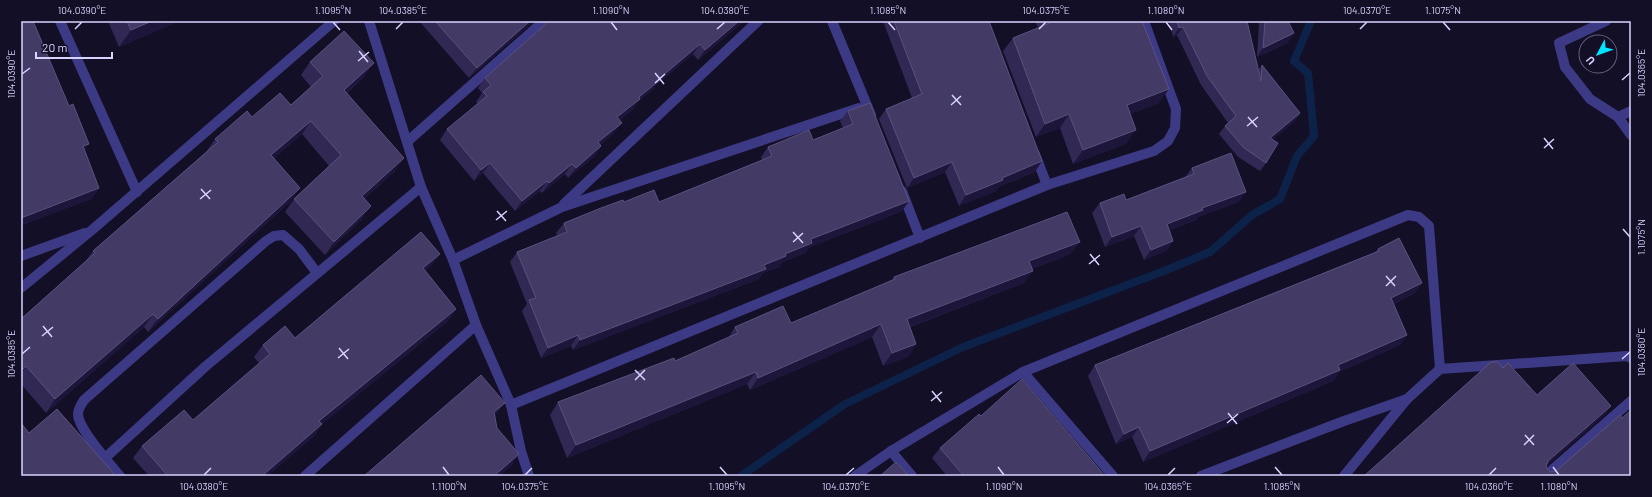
<svg xmlns="http://www.w3.org/2000/svg" width="1652" height="497" font-family="Barlow,sans-serif">
  <style>
    .lines { fill: none; stroke-linecap: round; stroke-linejoin: round }
    .stream { stroke: #0c2248; stroke-width: 8 }
    .street { stroke: #3d3a85; stroke-width: 10 }
    .wall { fill: #312854 }
    .shaded-wall { fill: #1d163a }
    .building { fill: #433a66; stroke: #5a527e }
    .ticks { fill: none; stroke: #d9d4ff; stroke-width: 1.5 }
    .neatline { fill: none; stroke: #d9d4ff; stroke-width: 1.5 }
    .ticks-label { font-size: 10px; text-anchor: middle; fill: #d9d4ff }
  </style>
  <rect width="100%" height="100%" fill="#130f26"/>
  <g class="lines">
    <path class="stream" d="M741,476L845,404L963,347L1164,271L1210,252L1252,215L1280,199L1297,156L1314,136L1308,73L1294,61L1311,21"/>
    <g class="street">
      <path d="M60,21L137,192"/>
      <path d="M369,21L421,187L453,260L476,325L511,405L521,451L529,476"/>
      <path d="M832,21L871,115"/>
      <path d="M1606,21L1559,43L1565,67L1590,99L1618,117L1631,111"/>
      <path d="M1618,117L1631,135"/>
      <path d="M408,141L544,21"/>
      <path d="M1035,154L1047,185"/>
      <path d="M902,191L920,238"/>
      <path d="M564,204L758,21"/>
      <path d="M21,256L85,233"/>
      <path d="M453,260L562,207L859,108"/>
      <path d="M21,288L92,230L334,21"/>
      <path d="M1023,372L1113,476"/>
      <path d="M511,405L1047,185L1154,151L1168,141L1175,128L1176,109L1144,21"/>
      <path d="M891,451L912,476"/>
      <path d="M105,458L206,366L421,187"/>
      <path d="M120,476C110,464 78,429 78,414C78,409 81,405 84,400L266,241L274,236L283,235L299,249L317,273"/>
      <path d="M305,476L476,325"/>
      <path d="M855,476L891,451L1023,372L1408,215L1419,217L1429,226L1440,369"/>
      <path d="M1201,476L1344,421L1407,399"/>
      <path d="M1344,476L1407,399L1440,369L1627,356L1631,358"/>
      <path d="M1545,476L1631,401"/>
    </g>
  </g>
  <g class="wall">
    <path d="M108,21H179L119,47Z"/>
    <path d="M419,21H534L469,78Z"/>
    <path d="M549,21H744L698,60L693,54L656,85L653,89L638,102L633,109L620,120L614,133L600,145L601,146L594,157L568,178L565,174L542,193L540,191L515,211L483,173L474,181L440,140L447,129L478,104L476,102L482,93L478,88L485,78Z"/>
    <path d="M883,21H989L1035,172L998,187L996,191L959,206L945,172L907,188L879,119L886,109L912,98Z"/>
    <path d="M1035,21H1142L1159,103L1130,114L1127,143L1073,164L1060,128L1036,137L1003,51L1013,38L1038,28Z"/>
    <path d="M1169,21H1247L1258,70L1262,65L1300,113L1294,122L1273,139L1266,163L1260,171L1238,157L1219,134L1225,126L1228,123L1201,85L1177,35L1173,37Z"/>
    <path d="M1259,21H1288V43L1257,57Z"/>
    <path d="M310,62L364,77L347,93L395,171L364,199L371,206L362,219L325,255L285,212L294,199L329,166L302,134L274,158L291,201L148,332L144,327L46,413L21,384V319L85,262L93,251L206,152L215,139L252,117L291,105L311,87L301,75Z"/>
    <path d="M848,111L909,201L902,211L810,247L805,253L781,263L779,267L763,273L759,279L573,350L571,346L541,358L522,311L527,304L510,262L517,252L557,236L556,233L564,223L624,202H659L762,160L761,157L768,147L813,140L843,128L840,121Z"/>
    <path d="M1192,168L1239,202L1198,217L1196,220L1170,230L1173,241L1166,251L1144,260L1134,236L1105,247L1092,213L1100,203L1126,200L1185,177Z"/>
    <path d="M1378,249L1415,293L1394,304L1407,335L1400,345L1339,372L1333,381L1143,462L1132,437L1116,444L1088,376L1095,365L1375,252Z"/>
    <path d="M440,254L431,266L425,271L456,309L448,321L322,424L314,436L267,476H149L133,458L142,446L193,420L259,363L254,357L263,345L295,338Z"/>
    <path d="M1071,254L1032,269L1024,283L910,327L916,344L908,357L883,366L872,337L750,390L747,384L567,458L550,415L558,402L675,361L728,338L735,327L791,323L891,281L894,277Z"/>
    <path d="M981,416L1105,476H947L932,458L940,448Z"/>
  </g>
  <g class="shaded-wall">
    <path d="M152,21H179L119,47L131,30Z"/>
    <path d="M530,21H534L469,78L477,68Z"/>
    <path d="M739,21H744L698,60L705,50Z"/>
    <path d="M1183,27L1177,35L1173,37L1179,28Z"/>
    <path d="M1294,33L1288,43L1257,57L1263,48Z"/>
    <path d="M700,44L693,54L656,85L653,89L638,102L633,109L610,128L617,117L639,97L660,78Z"/>
    <path d="M374,63L364,77L335,103L344,90Z"/>
    <path d="M1169,89L1159,103L1117,119L1127,105Z"/>
    <path d="M1300,113L1294,122L1264,146L1270,138Z"/>
    <path d="M1069,114L1060,128L1036,137L1045,124Z"/>
    <path d="M311,121L302,134L262,169L271,155Z"/>
    <path d="M622,123L614,133L591,153L598,142Z"/>
    <path d="M1136,130L1127,143L1073,164L1083,150Z"/>
    <path d="M89,144L81,155L83,146Z"/>
    <path d="M601,146L594,157L568,178L576,168Z"/>
    <path d="M404,158L395,171L352,209L362,196Z"/>
    <path d="M1042,161L1035,172L998,187L996,191L959,206L966,195L1002,178Z"/>
    <path d="M952,162L945,172L907,188L914,178Z"/>
    <path d="M490,163L483,173L474,181L481,170Z"/>
    <path d="M572,164L565,174L542,193L549,183Z"/>
    <path d="M547,181L540,191L515,211L522,201Z"/>
    <path d="M99,188L92,199L21,226V218Z"/>
    <path d="M300,188L291,201L148,332L158,319Z"/>
    <path d="M1246,192L1239,202L1198,217L1196,220L1160,234L1167,224L1202,208Z"/>
    <path d="M909,201L902,211L810,247L805,253L781,263L779,267L763,273L759,279L573,350L580,340L764,265L811,239Z"/>
    <path d="M371,206L362,219L325,255L334,242Z"/>
    <path d="M1141,226L1134,236L1105,247L1112,237Z"/>
    <path d="M1173,241L1166,251L1144,260L1151,250Z"/>
    <path d="M1080,242L1071,254L1021,273L1029,261Z"/>
    <path d="M440,254L431,266L414,280L423,268Z"/>
    <path d="M1033,271L1024,283L898,331L907,319Z"/>
    <path d="M1422,283L1415,293L1384,309L1391,298Z"/>
    <path d="M456,309L448,321L311,433L319,421Z"/>
    <path d="M153,314L144,327L46,413L55,399Z"/>
    <path d="M881,324L872,337L750,390L758,378Z"/>
    <path d="M578,335L571,346L541,358L548,348Z"/>
    <path d="M1407,335L1400,345L1339,372L1333,381L1143,462L1150,451L1338,365Z"/>
    <path d="M916,344L908,357L883,366L892,353Z"/>
    <path d="M26,366L21,374V371Z"/>
    <path d="M756,372L747,384L567,458L576,445Z"/>
    <path d="M505,403L496,415L486,424L494,412Z"/>
    <path d="M1611,406L1604,416L1541,471L1548,461Z"/>
    <path d="M322,424L314,436L267,476H262Z"/>
    <path d="M1139,427L1132,437L1116,444L1124,434Z"/>
    <path d="M519,454L511,467L500,476H494Z"/>
  </g>
  <g class="building">
    <path d="M21,21H33L69,106L73,104L89,144L83,146L99,188L21,218Z"/>
    <path d="M127,21H152L131,30Z"/>
    <path d="M435,21H530L477,68Z"/>
    <path d="M549,21H739L705,50L700,44L660,78L661,79L639,97L640,99L617,117L622,123L598,142L601,146L576,168L572,164L549,183L547,181L522,201L490,163L481,170L447,129L487,96L483,92L491,85L485,78Z"/>
    <path d="M894,21H989L1042,161L1002,178L1003,180L966,195L952,162L914,178L886,109L922,94Z"/>
    <path d="M1050,21H1142L1169,89L1127,105L1136,130L1083,150L1069,114L1045,124L1013,38L1050,23Z"/>
    <path d="M1177,21H1247L1261,81L1262,65L1300,113L1270,138L1278,143L1266,163L1244,148L1225,126L1236,116L1207,76L1183,27L1179,28Z"/>
    <path d="M1265,21H1288L1294,33L1263,48Z"/>
    <path d="M344,31L374,63L344,90L404,158L362,196L371,206L334,242L294,199L341,155L311,121L271,155L300,188L158,319L153,314L55,399L26,366L21,371V319L95,253L93,251L218,142L215,139L247,111L252,117L280,93L291,105L323,76L310,62Z"/>
    <path d="M870,103L909,201L811,239L812,243L785,254L786,256L764,265L766,269L580,340L578,335L548,348L529,300L536,298L517,252L567,232L564,223L601,208L623,200L624,202L654,190L659,202L772,156L768,147L809,130L813,140L853,124L848,111Z"/>
    <path d="M1231,153L1246,192L1202,208L1203,210L1167,224L1173,241L1151,250L1141,226L1112,237L1100,203L1124,194L1126,200L1194,174L1192,168Z"/>
    <path d="M1067,212L1080,242L1029,261L1033,271L907,319L916,344L892,353L881,324L758,378L756,372L576,445L558,402L674,358L675,361L738,333L735,327L783,306L791,323L895,279L894,277Z"/>
    <path d="M421,232L440,254L423,268L456,309L319,421L322,424L262,476H168L142,446L184,410L193,420L270,354L263,345L285,326L295,338Z"/>
    <path d="M1399,238L1422,283L1391,298L1407,335L1338,365L1340,370L1150,451L1139,427L1124,434L1095,365L1379,251L1378,249Z"/>
    <path d="M1491,362H1498L1503,368L1508,363L1537,395L1573,363L1611,406L1548,461L1546,467L1550,472L1556,471L1620,415L1622,418L1631,410V476H1364Z"/>
    <path d="M481,375L505,403L494,412L497,428L519,454L494,476H364Z"/>
    <path d="M1022,379L1105,476H964L940,448L979,414L981,416Z"/>
    <path d="M57,409L116,476H23L21,474V423L29,433Z"/>
    <path d="M896,462L909,476H880Z"/>
  </g>
  <path class="ticks" d="M333,22L340,30M611,22L617,30M888,22L895,30M1166,22L1172,30M1443,22L1450,30M75,29L82,22M396,29L403,22M717,29L725,22M1039,29L1046,22M1360,29L1367,22M359,51L368,62M358,61L369,52M655,73L664,84M22,74L30,68M1622,80L1630,73M655,83L665,74M952,95L961,105M951,105L961,96M1248,117L1257,127M1247,126L1258,117M1544,138L1553,149M1544,148L1554,139M201,189L210,199M200,199L211,190M497,211L506,221M496,220L507,211M1623,229L1630,237M793,232L803,243M793,242L803,233M1090,254L1099,265M1089,264L1100,255M1386,276L1395,286M1386,286L1396,276M43,326L52,337M42,336L53,327M339,348L348,359M22,354L30,347M338,358L349,349M1622,359L1630,352M635,370L645,380M635,380L645,370M932,391L941,402M931,401L942,392M1228,413L1237,424M1227,423L1238,414M1525,435L1534,445M1524,445L1534,435M443,467L449,475M720,467L727,475M998,467L1004,475M1275,467L1282,475M1553,467L1559,475M204,475L211,468M525,475L532,468M846,475L854,468M1168,475L1175,468M1489,475L1496,468"/>
  <rect width="1652" height="497" fill="none" stroke="#130f26" stroke-width="44"/>
  <g transform="translate(1598 54) rotate(229)"><circle r="19" fill="#130f26" stroke="#625e7d"/>
  <path d="M0-3L7 15L0 10L-7 15Z" fill="#00e5ff"/>
  <text y="-6" font-size="11" font-weight="bold" text-anchor="middle" fill="#d9d4ff">U</text>
  </g>
  <path d="M36 52v6h76v-6" fill="none" stroke="#d9d4ff" stroke-width="2"/>
  <text x="42" y="52" font-size="12" fill="#d9d4ff" stroke="#130f26" stroke-width="3" paint-order="stroke">20 m</text>
  <rect x="22" y="22" width="1608" height="453" class="neatline"/>
  <g class="ticks-label">
    <text x="82" y="14">104.0390°E</text>
    <text x="333" y="14">1.1095°N</text>
    <text x="403" y="14">104.0385°E</text>
    <text x="611" y="14">1.1090°N</text>
    <text x="725" y="14">104.0380°E</text>
    <text x="888" y="14">1.1085°N</text>
    <text x="1046" y="14">104.0375°E</text>
    <text x="1166" y="14">1.1080°N</text>
    <text x="1367" y="14">104.0370°E</text>
    <text x="1443" y="14">1.1075°N</text>
    <text transform="translate(1641 73) rotate(-90)" y="4">104.0365°E</text>
    <text transform="translate(11 74) rotate(-90)" y="4">104.0390°E</text>
    <text transform="translate(1641 237) rotate(-90)" y="4">1.1075°N</text>
    <text transform="translate(1641 352) rotate(-90)" y="4">104.0360°E</text>
    <text transform="translate(11 354) rotate(-90)" y="4">104.0385°E</text>
    <text x="204" y="490">104.0380°E</text>
    <text x="449" y="490">1.1100°N</text>
    <text x="525" y="490">104.0375°E</text>
    <text x="727" y="490">1.1095°N</text>
    <text x="846" y="490">104.0370°E</text>
    <text x="1004" y="490">1.1090°N</text>
    <text x="1168" y="490">104.0365°E</text>
    <text x="1282" y="490">1.1085°N</text>
    <text x="1489" y="490">104.0360°E</text>
    <text x="1559" y="490">1.1080°N</text>
  </g>
</svg>
